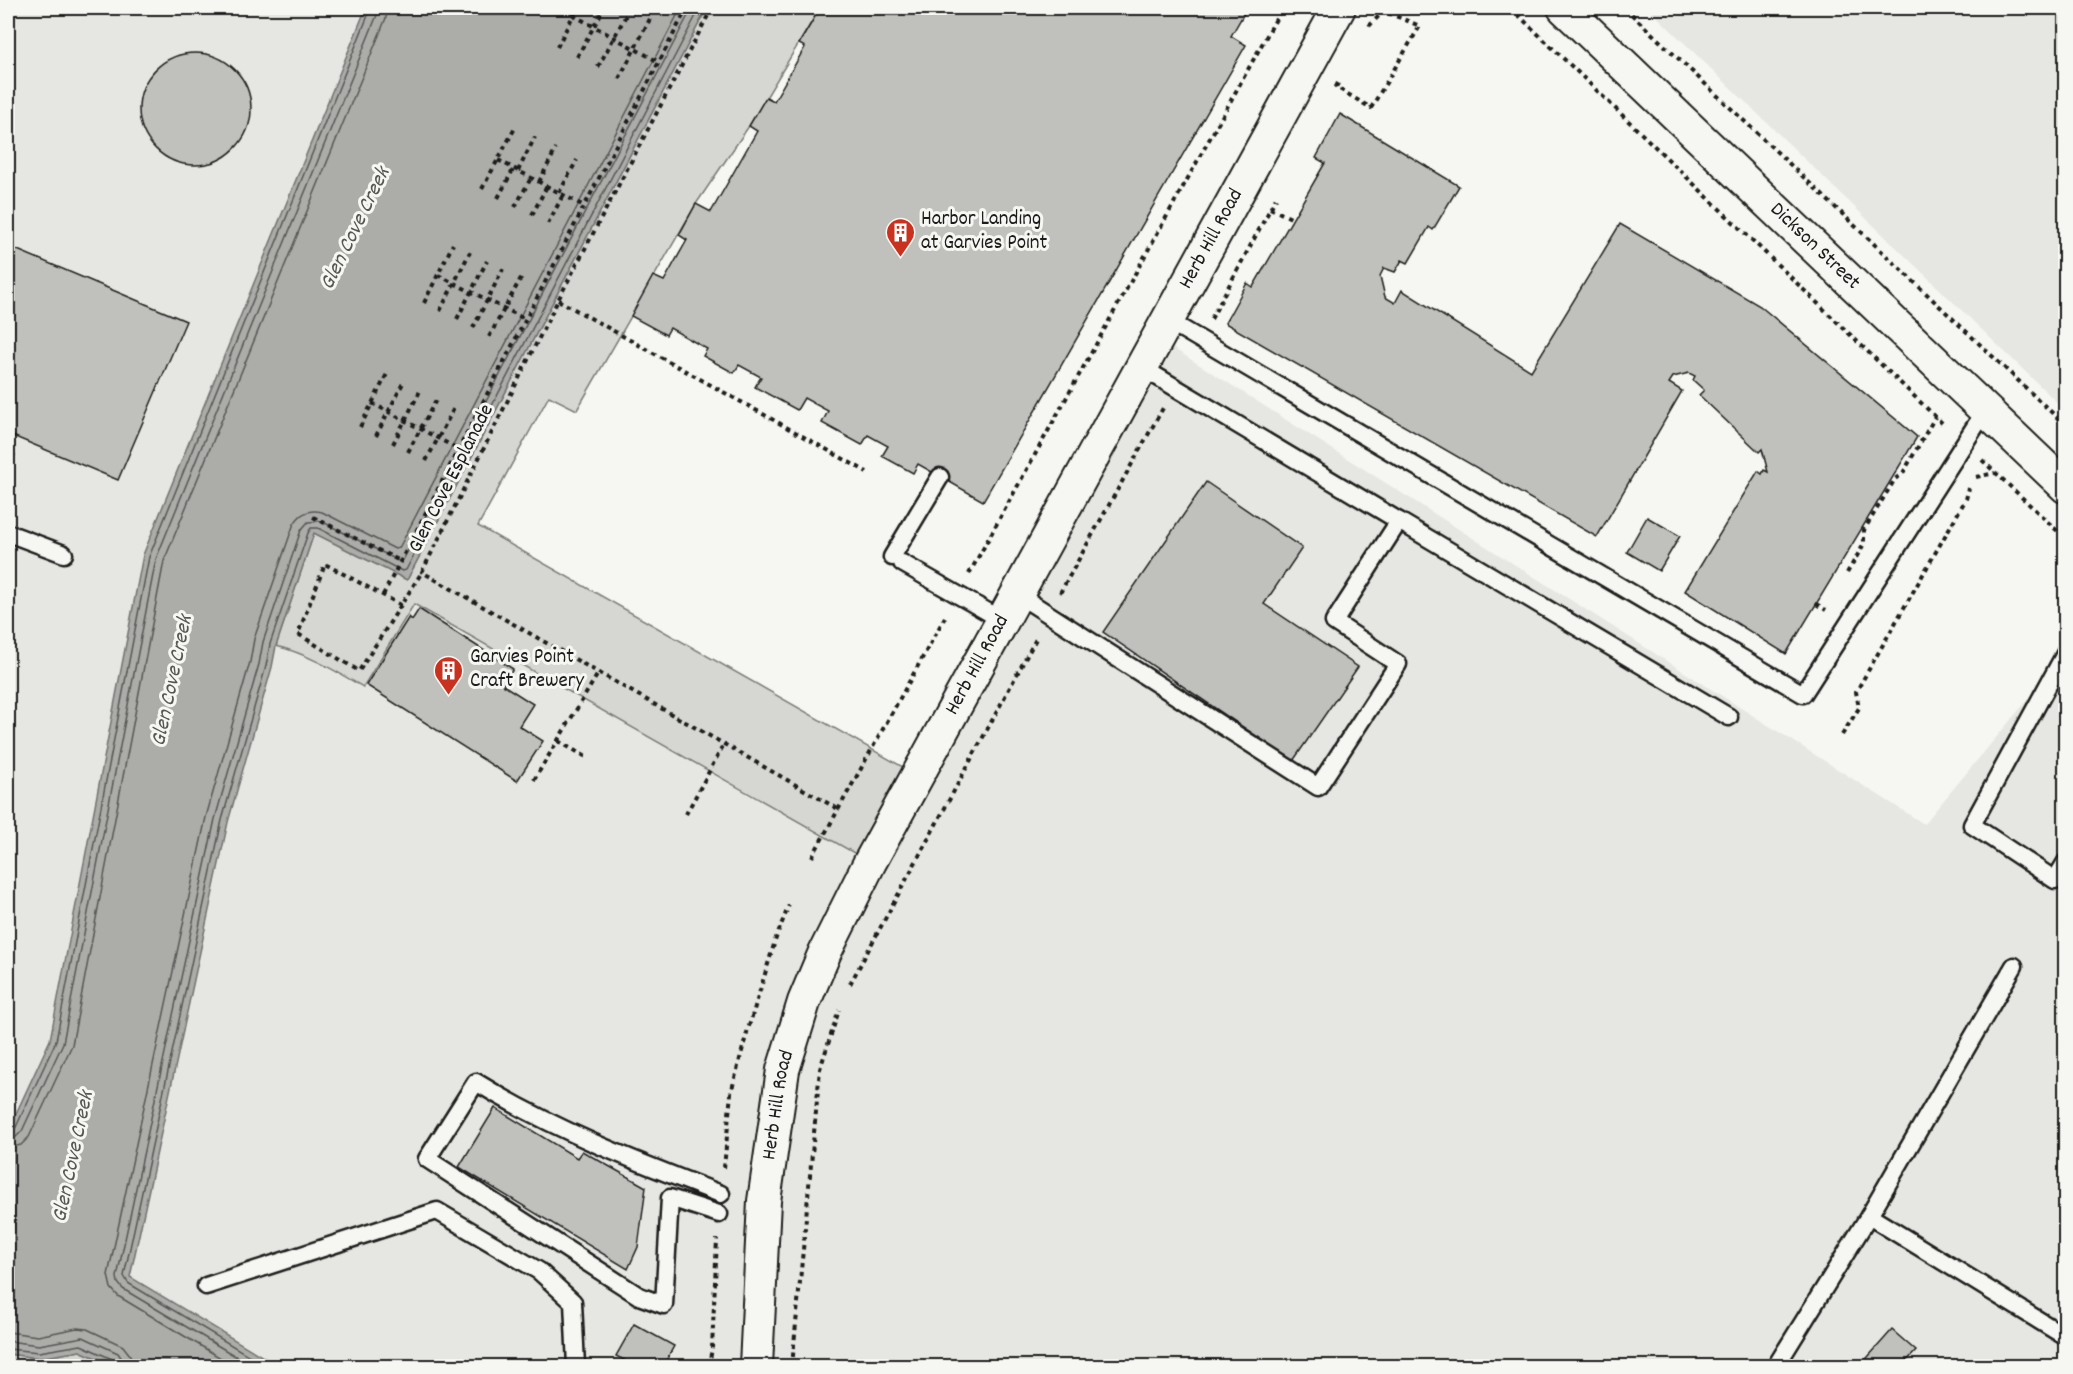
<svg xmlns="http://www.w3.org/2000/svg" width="2073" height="1374" font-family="Dekko,sans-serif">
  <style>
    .built { fill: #e6e6e2 }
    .green { fill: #d6d6d2; stroke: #797977; stroke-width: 1.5 }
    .water { fill: #acaca9; stroke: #727271; stroke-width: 1.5 }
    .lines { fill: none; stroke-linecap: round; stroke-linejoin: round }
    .shore { stroke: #565654; stroke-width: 1.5 }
    .building { fill: #c0c0bd; stroke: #1c1c1c; stroke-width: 1.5 }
    .lane-casing { stroke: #1c1c1c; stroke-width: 21 }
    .street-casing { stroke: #1c1c1c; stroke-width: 36 }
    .path { stroke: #1c1c1c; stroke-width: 4; stroke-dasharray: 4.5 4.5; stroke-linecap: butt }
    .lane { stroke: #f6f6f2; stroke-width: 16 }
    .street { stroke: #f6f6f2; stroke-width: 32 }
    .labels { text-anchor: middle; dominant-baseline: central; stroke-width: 6; stroke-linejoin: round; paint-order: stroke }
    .poi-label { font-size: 21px; fill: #1c1c1c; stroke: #f6f6f2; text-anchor: start }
    .street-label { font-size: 21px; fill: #1c1c1c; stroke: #f6f6f2 }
    .water-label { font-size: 22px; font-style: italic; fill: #565654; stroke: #f6f6f2 }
  </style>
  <rect width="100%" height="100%" fill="#f6f6f2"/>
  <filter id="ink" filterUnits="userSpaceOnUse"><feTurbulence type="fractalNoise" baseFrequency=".0167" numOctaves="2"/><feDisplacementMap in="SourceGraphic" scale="12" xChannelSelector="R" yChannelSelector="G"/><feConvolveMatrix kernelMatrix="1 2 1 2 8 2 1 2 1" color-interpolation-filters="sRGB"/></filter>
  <g filter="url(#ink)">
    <g class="built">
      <path d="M8,8H366L143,555L50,1040L8,1131Z"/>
      <path d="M1648,8H2065V410Z"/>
      <path d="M1157,338L1924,824L2065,655V1366H278L130,1277L228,822L272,667L276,646L298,652L320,661L363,687L414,604L870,861Z"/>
    </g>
    <g class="green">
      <path d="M707,8H820L749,126L696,204L577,410L549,396L478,526L917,775L870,862L414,604L363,687C334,670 308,654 276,646L314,533L407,580Z"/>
      <path d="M80,1351L115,1366H8V1354L39,1358Z"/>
    </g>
    <path class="water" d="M366,8H707L407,580L314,533L276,646L272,667L228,822L130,1277L278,1366H115L80,1351L39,1358L8,1354V1131L50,1040L143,555Z"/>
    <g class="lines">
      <g class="shore">
        <path d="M8,1131H12L16,1127L56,1041L149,557L371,8"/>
        <path d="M8,1139L16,1137L22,1131L63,1043L156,559L377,15L378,8"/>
        <path d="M8,1148L21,1145L29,1137L72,1045L164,561L386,18L387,8"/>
        <path d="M8,1332L38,1336L77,1328L87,1329L123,1346L130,1355L132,1366"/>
        <path d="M8,1341L39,1345L83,1337L118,1353L122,1359L123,1366"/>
        <path d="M8,1349L39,1352L81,1345L112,1359L116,1366"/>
        <path d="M234,1366L118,1296L111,1288L108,1275L206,817L250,662L254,639L293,526C299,514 309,509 322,512L395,549L399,548L681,8"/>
        <path d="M252,1366L123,1289L118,1283L117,1277L215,819L259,664L263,642L301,530L308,522L321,521L399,561L403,560L692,8"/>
        <path d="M266,1366L128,1283L124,1276L222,820L266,666L270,644L308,533L311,528H318L402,571L406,570L700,8"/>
      </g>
    </g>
    <g class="building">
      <path d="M820,8H1247L1231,36L1246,45L983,501L918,464L913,473L882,456L888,446L868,435L862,445L822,423L828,411L804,398L797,410L755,387L761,377L739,365L734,373L703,356L707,349L670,328L666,335L631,316L653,276L664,281L687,240L679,235L696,204L711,212L757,131L749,126L766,97L774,101L805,47L799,44Z"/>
      <circle cx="195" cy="109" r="56"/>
      <path d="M1340,114L1459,186L1433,230L1429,227L1408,263L1402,260L1395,272L1384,268L1380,276L1385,297L1395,303L1402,290L1531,371L1620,224L1760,306L1917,437L1786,654L1685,591L1758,471L1762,474L1764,470L1768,472L1762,449L1759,452L1699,395L1704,390L1693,380L1695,376L1689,373L1673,377L1669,383L1682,391L1597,537L1225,323L1247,283L1253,287L1325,163L1316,158Z"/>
      <path d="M8,246L186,321L118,480L8,434Z"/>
      <path d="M8,451L15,455L8,473Z"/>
      <path d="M1206,482L1302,548L1264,604L1358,667L1293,761L1103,632Z"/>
      <path d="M1647,517L1680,536L1659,571L1627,552Z"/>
      <path d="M419,609L513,669L503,685L533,704L519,726L543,741L517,781L366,685L409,617L412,620Z"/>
      <path d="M495,1108L577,1158L582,1151L646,1187L638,1247L628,1269L459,1167Z"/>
      <path d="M634,1324L674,1346L663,1366H636L616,1356Z"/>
      <path d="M1892,1330L1916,1351L1902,1366H1860Z"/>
    </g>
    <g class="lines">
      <defs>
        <g id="lane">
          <path d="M1167,320L1803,694L1985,411"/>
          <path d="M1399,521L1729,717"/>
          <path d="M8,533L64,554"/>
          <path d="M892,557L940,477"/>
          <path d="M902,563L1002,620"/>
          <path d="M1017,594L1318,787L1398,664L1334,622L1399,521L1141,367"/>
          <path d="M2066,652L1972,825L2055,880L2066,862"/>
          <path d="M719,1214L670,1198L664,1305L639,1296L427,1159L476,1082C552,1129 637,1162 721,1194"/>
          <path d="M1869,1216L2014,966"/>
          <path d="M206,1286L437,1211L539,1271L573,1302L576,1366"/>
          <path d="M1776,1366L1869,1216L2066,1337"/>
        </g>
        <g id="street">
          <path id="s1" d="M1564,8L2066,487"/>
          <path id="s2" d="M756,1366L764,1201L783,1070L804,1002L825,952L870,862L1339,8"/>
        </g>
      </defs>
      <use href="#lane" class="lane-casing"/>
      <use href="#street" class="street-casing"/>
      <g class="path">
        <path d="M712,8L558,300L422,572L838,809"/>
        <path d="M1511,8L1942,423"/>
        <path d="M1625,8L2066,426"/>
        <path d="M573,15L659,62"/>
        <path d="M1369,26L1387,8"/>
        <path d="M557,47L577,8"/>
        <path d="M577,57L604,8"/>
        <path d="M598,67L630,8"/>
        <path d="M619,79L652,15"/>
        <path d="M1338,83L1336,87L1371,108L1420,26L1376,8"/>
        <path d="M498,160L584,206"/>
        <path d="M518,171L535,137"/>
        <path d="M539,182L556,149"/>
        <path d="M482,189L515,128"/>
        <path d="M559,193L577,160"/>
        <path d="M498,198L514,168"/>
        <path d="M515,207L531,178"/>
        <path d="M1270,208L1293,219"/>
        <path d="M532,215L547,186"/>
        <path d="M548,224L563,195"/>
        <path d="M438,275L525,319"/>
        <path d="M558,300L867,472"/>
        <path d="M424,303L453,244"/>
        <path d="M440,311L470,252"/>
        <path d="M457,319L487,261"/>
        <path d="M1211,319L1276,198"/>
        <path d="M473,328L503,269"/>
        <path d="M489,337L521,278"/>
        <path d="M372,403L458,449"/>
        <path d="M360,427L388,372"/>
        <path d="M376,436L404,381"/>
        <path d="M393,444L421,389"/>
        <path d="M408,452L437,398"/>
        <path d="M1982,460L2066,539"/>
        <path d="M426,461L454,408"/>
        <path d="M1976,477L1995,473"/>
        <path d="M313,517L400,561"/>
        <path d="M1847,573L1864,544V530L1895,479L1903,473L1935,417"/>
        <path d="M969,574L1282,8"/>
        <path d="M1060,593L1163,408"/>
        <path d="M383,595L687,8"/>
        <path d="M1816,604L1826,610"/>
        <path d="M401,605L325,564L298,634L359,671L422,572"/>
        <path d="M1842,735L1859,708L1856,692L1966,499L1969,488"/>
        <path d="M558,741L588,758"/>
        <path d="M534,780L599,672"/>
        <path d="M686,814L724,744"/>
        <path d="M812,857L945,617"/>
        <path d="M850,984L1037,637"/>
        <path d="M724,1168L731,1093L746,1036L776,938L789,905"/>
        <path d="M709,1366L712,1348L717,1239"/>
        <path d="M792,1366L820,1069L839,1010"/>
      </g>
      <use href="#lane" class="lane"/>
      <use href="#street" class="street"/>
    </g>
  </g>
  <defs>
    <symbol id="building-pin" viewBox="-11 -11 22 30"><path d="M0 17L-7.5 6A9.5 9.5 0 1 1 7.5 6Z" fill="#c8321e" stroke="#f6f6f2"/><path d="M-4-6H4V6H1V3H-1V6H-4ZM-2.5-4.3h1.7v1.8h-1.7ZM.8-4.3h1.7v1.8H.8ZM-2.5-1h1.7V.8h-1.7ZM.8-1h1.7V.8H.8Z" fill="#fff"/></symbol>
  </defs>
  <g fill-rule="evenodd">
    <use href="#building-pin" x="884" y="216" width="33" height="45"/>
    <use href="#building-pin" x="432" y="654" width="33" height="45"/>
  </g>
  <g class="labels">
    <g class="poi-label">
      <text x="921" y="220">Harbor Landing<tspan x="921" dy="24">at Garvies Point</tspan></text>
      <text x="470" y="658">Garvies Point<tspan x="470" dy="24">Craft Brewery</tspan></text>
    </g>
    <g class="street-label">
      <text stroke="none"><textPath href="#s2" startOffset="1234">Herb Hill Road</textPath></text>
      <text stroke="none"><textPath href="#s1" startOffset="346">Dickson Street</textPath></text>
      <text transform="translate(452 479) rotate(-63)">Glen Cove Esplanade</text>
      <text stroke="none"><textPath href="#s2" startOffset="748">Herb Hill Road</textPath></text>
      <text stroke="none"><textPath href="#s2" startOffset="262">Herb Hill Road</textPath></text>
    </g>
    <g class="water-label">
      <text transform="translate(356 229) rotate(-64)">Glen Cove Creek</text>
      <text transform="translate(173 681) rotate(-78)">Glen Cove Creek</text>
      <text transform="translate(74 1157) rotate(-78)">Glen Cove Creek</text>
    </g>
  </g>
  <rect width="2073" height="1374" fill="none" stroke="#f6f6f2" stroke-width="30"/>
  <rect x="15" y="15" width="2043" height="1344" fill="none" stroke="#1c1c1c" stroke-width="2" filter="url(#ink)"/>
</svg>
